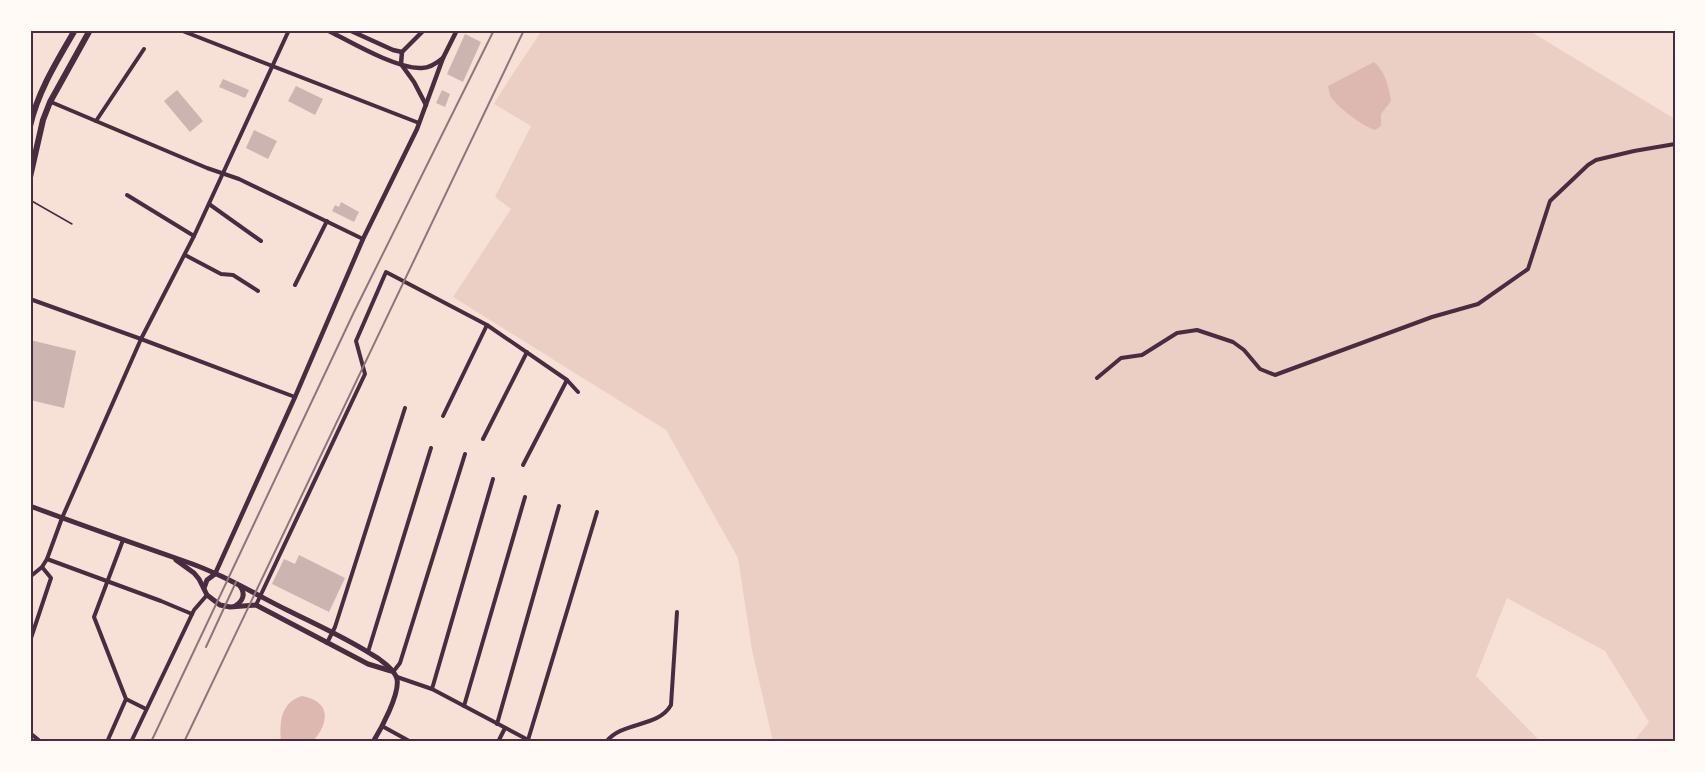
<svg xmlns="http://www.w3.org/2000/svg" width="1705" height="772" font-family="'Noto Sans',sans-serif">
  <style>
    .green { fill: #ebcfc5 }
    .water { fill: #dcb8b0 }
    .building { fill: #ccb4b1 }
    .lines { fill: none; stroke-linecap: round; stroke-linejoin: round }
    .path { stroke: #4a2c40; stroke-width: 1.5 }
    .minor { stroke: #4a2c40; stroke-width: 4 }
    .tertiary { stroke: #4a2c40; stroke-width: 4.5 }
    .secondary { stroke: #4a2c40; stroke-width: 5 }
    .primary { stroke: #4a2c40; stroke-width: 6 }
    .rail { stroke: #8f747c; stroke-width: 2 }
    .neatline { fill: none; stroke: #4a2c40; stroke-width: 2 }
  </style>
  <rect width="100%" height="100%" fill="#f7e1d7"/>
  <path class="green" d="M542,30H1528L1675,119V742H1633L1649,722L1605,651L1507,598L1476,676L1541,742H773L752,650L738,558L666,430L453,297L511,209L495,197L531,126L494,104C509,78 526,55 542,30Z"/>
  <g class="water">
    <path d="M1374,62C1385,71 1389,87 1391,101L1381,114V126L1375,130C1364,127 1335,106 1330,95C1329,92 1329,89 1328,86Z"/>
    <path d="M302,696C331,701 330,723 312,742H281C279,722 281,702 302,696Z"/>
  </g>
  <g class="building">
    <path d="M465,34L481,42L463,82L447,74Z"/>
    <path d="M223,79L249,90L245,98L219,87Z"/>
    <path d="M296,86L323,99L315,115L288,101Z"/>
    <path d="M177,90L203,121L190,132L164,101Z"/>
    <path d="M442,90L450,94L445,107L436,103Z"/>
    <path d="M254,130L277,141L268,159L246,148Z"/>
    <path d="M341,202L359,212L354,222L332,211L335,205L339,207Z"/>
    <path d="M30,340L76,351L64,408L30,400Z"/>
    <path d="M299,555L345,578L329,612L272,584L284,559L295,564Z"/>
  </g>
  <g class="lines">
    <path class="path" d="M30,200L72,224"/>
    <g class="minor">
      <path d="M180,30L419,123"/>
      <path d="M51,102L207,168L239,179L363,239"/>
      <path d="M96,121L144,49"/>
      <path d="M127,195L194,236"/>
      <path d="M209,204L261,241"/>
      <path d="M185,255L221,274L233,275L258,291"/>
      <path d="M295,285L327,221"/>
      <path d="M30,299L141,339L295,397"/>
      <path d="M1097,378L1121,358L1142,355L1177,333L1197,330L1233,342L1244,350L1260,369L1275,375L1432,317L1478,304L1528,269L1550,201L1588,165L1596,160L1634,151L1675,144"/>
      <path d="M443,416L487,325"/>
      <path d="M483,439L527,352"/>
      <path d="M523,465L567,380"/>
      <path d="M123,540L94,617L126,699L146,709"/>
      <path d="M47,559L161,601L192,614"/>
      <path d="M30,579L31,576L42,567L47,559L62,518L141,339L194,236L289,30"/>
      <path d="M256,605L365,374L356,341L386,272L487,325L567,380L578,392"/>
      <path d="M30,641L51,578L42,567"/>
      <path d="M327,643L335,627L405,408"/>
      <path d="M368,652L431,448"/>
      <path d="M393,672L400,663L465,454"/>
      <path d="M397,677L432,689L532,742"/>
      <path d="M432,689L493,479"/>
      <path d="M464,706L525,497"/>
      <path d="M497,724L559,506"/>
      <path d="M382,726L411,742"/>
      <path d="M30,733L41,742"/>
      <path d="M528,740L597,512"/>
      <path d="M107,742L126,699"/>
      <path d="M131,742L194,610L207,595"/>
      <path d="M498,742L505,728"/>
      <path d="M606,742C622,721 658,728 671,705L677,612"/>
    </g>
    <g class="tertiary">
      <path d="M327,30C349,41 398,70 422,68C430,68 437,63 443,58"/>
      <path d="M349,30L393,50L402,52"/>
      <path d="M424,30L402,52L401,64L414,82L426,105"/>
      <path d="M215,574L295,397L363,239L417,129L443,58L457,30"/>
    </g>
    <g class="secondary">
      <path d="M30,506C81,525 132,543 184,561C220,573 253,593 287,610C315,624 344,637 371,654C379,658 395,670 397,679C400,694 381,729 373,742"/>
      <path d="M176,560L194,573L199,579L207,595L220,605L230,607L256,605L368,664L391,671"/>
      <path d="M204,588L207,580L215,574"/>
      <path d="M235,606C243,601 246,594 240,586"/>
    </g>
    <g class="primary">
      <path d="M30,126C38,91 57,61 75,30"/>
      <path d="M30,177L43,120L50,102L90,30"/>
    </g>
    <g class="rail">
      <path d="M206,647L236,582"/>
      <path d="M151,742L354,312L494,30"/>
      <path d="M184,742L524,30"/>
    </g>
  </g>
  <rect width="1705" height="772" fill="none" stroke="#fffaf5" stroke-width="63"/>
  <rect x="32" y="32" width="1642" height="708" class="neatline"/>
</svg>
